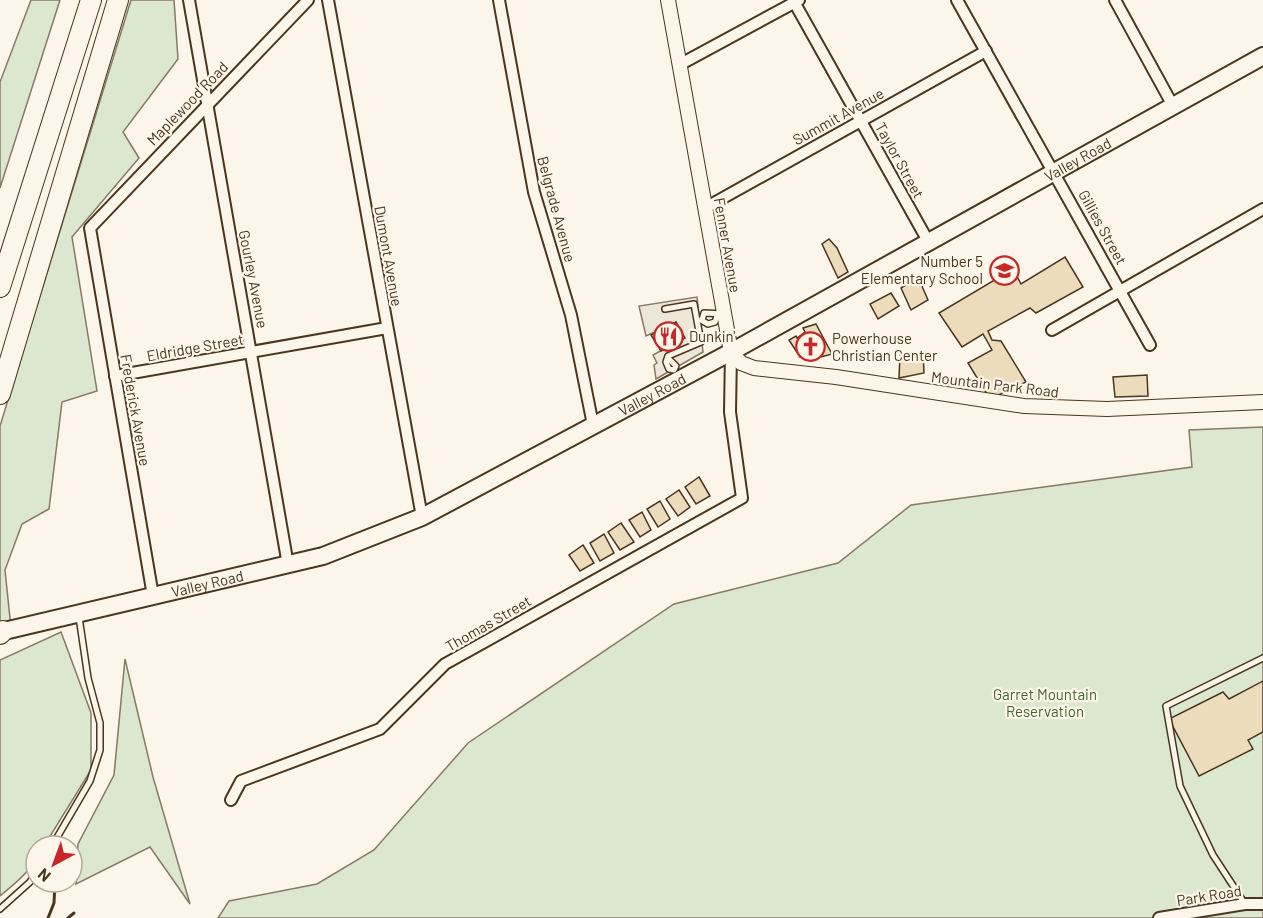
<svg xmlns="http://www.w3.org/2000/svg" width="1263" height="918" font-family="Barlow,sans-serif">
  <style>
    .green { fill: #dce7d0; stroke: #887966; stroke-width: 1.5 }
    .parking { fill: #ede7d9; stroke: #887966; stroke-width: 1.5 }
    .building { fill: #ecdcbc; stroke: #4a3520; stroke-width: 1.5 }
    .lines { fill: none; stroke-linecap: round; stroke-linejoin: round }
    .service-casing { stroke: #4a3520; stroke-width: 8 }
    .minor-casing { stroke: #4a3520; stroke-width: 14 }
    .tertiary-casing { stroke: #4a3520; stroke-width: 16 }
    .primary-casing { stroke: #4a3520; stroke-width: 20 }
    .motorway-casing { stroke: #4a3520; stroke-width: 22 }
    .service { stroke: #fbf6e9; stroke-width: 5 }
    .minor { stroke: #fbf6e9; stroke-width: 10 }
    .tertiary { stroke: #fbf6e9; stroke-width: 14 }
    .primary { stroke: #fbf6e9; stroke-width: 16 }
    .motorway { stroke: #fbf6e9; stroke-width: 20 }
    .wall { stroke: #4a3520; stroke-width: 3 }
    .labels { text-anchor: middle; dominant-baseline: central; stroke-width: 4.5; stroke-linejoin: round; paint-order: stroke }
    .street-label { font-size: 15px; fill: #4a3520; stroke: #fbf6e9 }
    .poi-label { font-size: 15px; fill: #4a3520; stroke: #fbf6e9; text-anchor: start }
    .park-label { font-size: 15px; fill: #436837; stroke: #fbf6e9 }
  </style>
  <rect width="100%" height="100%" fill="#fbf6e9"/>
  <g class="green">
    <path d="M31,0H60L0,188V82Z"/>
    <path d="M131,0H174L178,59L123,132L139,158L72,237L97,391L62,402L49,509L22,524L5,570L11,628L0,631V426Z"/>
    <path d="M1263,427V918H218L229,901L317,884L374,850L468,743L674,604L838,563L911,505L1192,467L1189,430Z"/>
    <path d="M61,632L91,713V770L44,846H36C36,870 17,881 0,896V660Z"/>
    <path d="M125,659L153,777L190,904L150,847L76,884L78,844L114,775Z"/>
  </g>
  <path class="parking" d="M697,297L703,352L656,379L654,365L657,363L653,355L684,338L676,322L646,336L639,306Z"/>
  <g class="building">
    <path d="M829,239L837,248L848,272L838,278L822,244Z"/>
    <path d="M1065,257L1083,287L1036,313L1030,308L988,331L992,340L1001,341L1026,382L990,399L968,363L992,350L983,334L962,347L939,313L1013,269L1021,284Z"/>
    <path d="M918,277L928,300L911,310L901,288Z"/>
    <path d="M891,293L899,306L878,319L870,304Z"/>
    <path d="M676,322L685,338L661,351L651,335Z"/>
    <path d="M816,324L832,354L809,360L805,355L800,357L789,340L796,336L797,338L805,332L803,328Z"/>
    <path d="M923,352L924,373L899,378L900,355Z"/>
    <path d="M1147,375L1148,396L1115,397L1113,377Z"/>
    <path d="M699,477L710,496L696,504L685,487Z"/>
    <path d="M679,490L690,507L678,516L666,499Z"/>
    <path d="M660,501L670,519L658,527L647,509Z"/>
    <path d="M642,512L651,530L640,537L629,520Z"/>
    <path d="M621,523L634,542L620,550L608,532Z"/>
    <path d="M604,534L614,553L600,561L590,543Z"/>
    <path d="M583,545L594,563L580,571L569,555Z"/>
    <path d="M1263,681V732L1248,740L1253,749L1199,776L1169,719L1223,692L1229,699Z"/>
  </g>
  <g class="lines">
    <defs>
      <g id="service">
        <path d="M665,309L694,304L701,342L668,356L666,362L669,369L674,370L676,366L669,359"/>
        <path d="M701,320L708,324L715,322L717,316"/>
        <path d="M702,320L704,313L724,314"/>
        <path d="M52,846L90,781L100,750V723L88,678L79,617"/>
        <path d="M1245,904L1213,855L1180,786L1166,706L1263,658"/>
        <path d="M0,909L30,882L36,872"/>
      </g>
      <g id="minor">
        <path d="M189,0L288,565"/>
        <path d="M328,0L422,517"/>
        <path d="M499,0L534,192L571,315L593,425"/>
        <path d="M793,0L928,241"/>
        <path d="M957,0L1150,345"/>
        <path d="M1115,0L1172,104"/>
        <path d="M679,65L799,0"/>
        <path d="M705,208L986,51"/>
        <path d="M1052,330L1263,209"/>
        <path d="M115,376L387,328"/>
        <path d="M153,596L90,228L308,0"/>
        <path d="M231,800L241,781L380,729L445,664L742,498L730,412L731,352"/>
        <path d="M1159,918L1245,904H1263"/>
      </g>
      <path id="tertiary" d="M668,0L731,352L741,363L754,368L836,377L1024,406L1107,409L1263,402"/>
      <g id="primary">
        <path id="s1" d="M0,632L323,556L422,517L731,352L1263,56"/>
      </g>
      <g id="motorway">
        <path d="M0,287L91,0"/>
        <path d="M0,394L118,0"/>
        <path d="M0,634L3,631"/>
      </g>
    </defs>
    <use href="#service" class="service-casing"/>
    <use href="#minor" class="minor-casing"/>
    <use href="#tertiary" class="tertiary-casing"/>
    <use href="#primary" class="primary-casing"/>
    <use href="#motorway" class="motorway-casing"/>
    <use href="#service" class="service"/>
    <use href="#minor" class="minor"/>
    <use href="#tertiary" class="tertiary"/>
    <use href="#primary" class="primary"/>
    <use href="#motorway" class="motorway"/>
    <g class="wall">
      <path d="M48,918L54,903L55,882"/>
      <path d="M68,918L74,913"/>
    </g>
  </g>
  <defs>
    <symbol id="school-ring" viewBox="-11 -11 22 22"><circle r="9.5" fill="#fbf6e9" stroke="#c62828" stroke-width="1.5"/><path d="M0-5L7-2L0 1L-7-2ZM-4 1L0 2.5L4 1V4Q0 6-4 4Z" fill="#c62828"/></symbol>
    <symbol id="restaurant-ring" viewBox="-11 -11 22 22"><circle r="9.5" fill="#fbf6e9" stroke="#c62828" stroke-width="1.5"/><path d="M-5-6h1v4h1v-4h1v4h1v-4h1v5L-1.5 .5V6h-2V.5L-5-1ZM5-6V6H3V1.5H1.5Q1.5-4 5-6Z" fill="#c62828"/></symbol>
    <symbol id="church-ring" viewBox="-11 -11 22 22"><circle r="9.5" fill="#fbf6e9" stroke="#c62828" stroke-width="1.5"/><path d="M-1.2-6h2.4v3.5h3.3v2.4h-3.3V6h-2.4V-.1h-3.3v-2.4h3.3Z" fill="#c62828"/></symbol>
  </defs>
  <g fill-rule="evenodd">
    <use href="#school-ring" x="988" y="254" width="33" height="33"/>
    <use href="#restaurant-ring" x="652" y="320" width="33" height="33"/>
    <use href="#church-ring" x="794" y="330" width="33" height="33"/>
  </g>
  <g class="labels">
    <g class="street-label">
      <text transform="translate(187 103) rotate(-46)">Maplewood Road</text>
      <text transform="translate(838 116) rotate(-29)">Summit Avenue</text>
      <text stroke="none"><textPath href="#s1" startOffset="1185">Valley Road</textPath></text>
      <text transform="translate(900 160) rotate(61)">Taylor Street</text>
      <text transform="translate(557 209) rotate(75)">Belgrade Avenue</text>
      <text transform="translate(1103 227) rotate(61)">Gillies Street</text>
      <text transform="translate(728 245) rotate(80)">Fenner Avenue</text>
      <text transform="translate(389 256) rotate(80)">Dumont Avenue</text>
      <text transform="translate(254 279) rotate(79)">Gourley Avenue</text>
      <text transform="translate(195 347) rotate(-10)">Eldridge Street</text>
      <text transform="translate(995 384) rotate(7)">Mountain Park Road</text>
      <text stroke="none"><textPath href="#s1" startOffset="699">Valley Road</textPath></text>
      <text transform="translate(136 410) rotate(80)">Frederick Avenue</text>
      <text stroke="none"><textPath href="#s1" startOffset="213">Valley Road</textPath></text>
      <text transform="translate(488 623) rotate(-30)">Thomas Street</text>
      <text transform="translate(1209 895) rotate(-9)">Park Road</text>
    </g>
    <g class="poi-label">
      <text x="983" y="261" text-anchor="end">Number 5<tspan x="983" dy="17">Elementary School</tspan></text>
      <text x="689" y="336">Dunkin'</text>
      <text x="832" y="338">Powerhouse<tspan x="832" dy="17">Christian Center</tspan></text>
    </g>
    <g class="park-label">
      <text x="1045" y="694">Garret Mountain<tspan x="1045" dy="17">Reservation</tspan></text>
    </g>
  </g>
  <g transform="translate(54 864) rotate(221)"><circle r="28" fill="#fbf6e9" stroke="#b4a999" stroke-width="1.5"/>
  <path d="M0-4.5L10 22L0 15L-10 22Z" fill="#c62828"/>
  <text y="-9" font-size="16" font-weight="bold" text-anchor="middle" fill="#4a3520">N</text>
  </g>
</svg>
